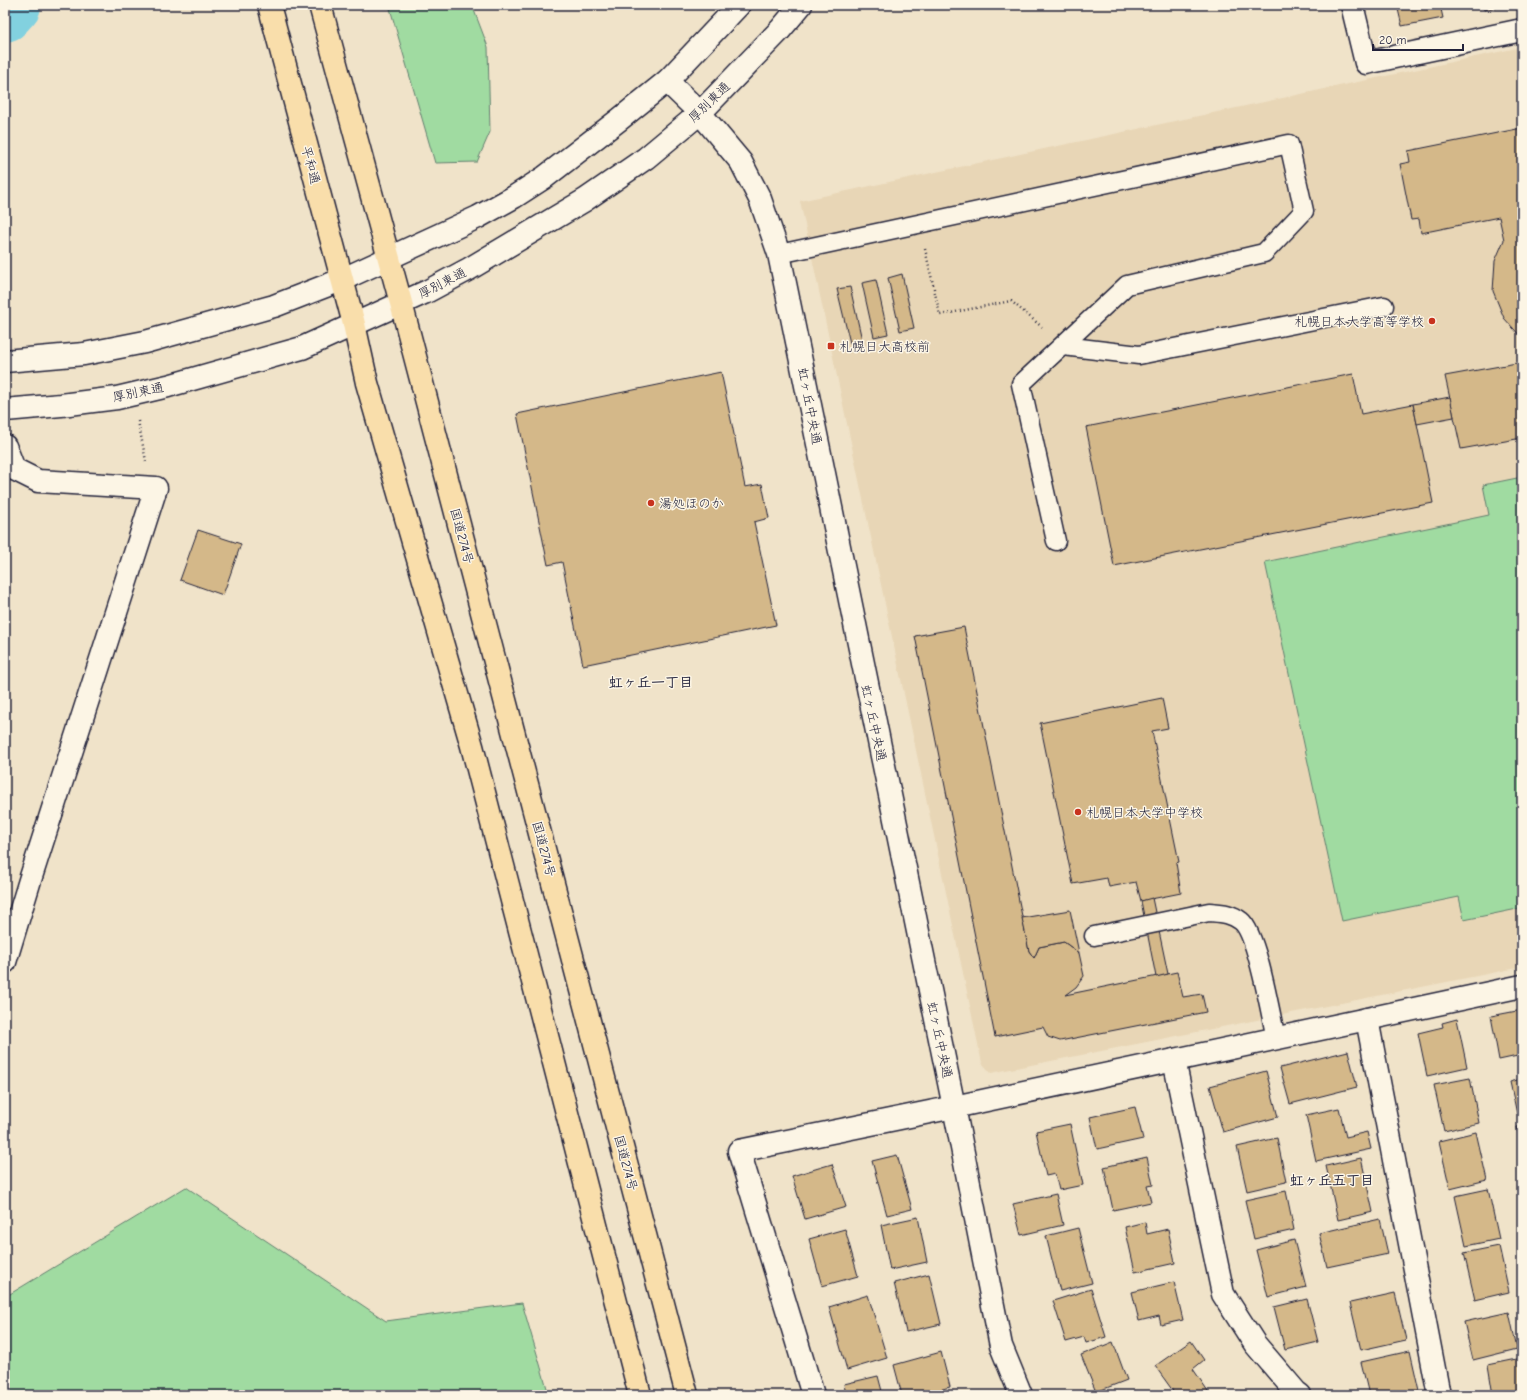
<svg xmlns="http://www.w3.org/2000/svg" width="1527" height="1400" font-family="'Comic Neue','Klee One',sans-serif">
  <style>
    .built { fill: #e8d6b6 }
    .green { fill: #a0dba1; stroke: #617e6e }
    .lines { fill: none; stroke-linecap: round; stroke-linejoin: round }
    .river { stroke: #82d1df; stroke-width: 54 }
    .building { fill: #d4b889; stroke: #22223b }
    .service-casing { stroke: #22223b; stroke-width: 21 }
    .minor-casing { stroke: #22223b; stroke-width: 25 }
    .tertiary-casing { stroke: #22223b; stroke-width: 25 }
    .trunk-casing { stroke: #22223b; stroke-width: 25 }
    .path { stroke: #22223b; stroke-width: 2.5; stroke-dasharray: 1 3; stroke-linecap: butt }
    .service { stroke: #fcf5e5; stroke-width: 18 }
    .minor { stroke: #fcf5e5; stroke-width: 22 }
    .tertiary { stroke: #fcf5e5; stroke-width: 22 }
    .trunk { stroke: #f9deab; stroke-width: 22 }
    .poi-dot { fill: #c8321e; stroke: #fcf5e5; stroke-width: 1.5 }
    .labels { text-anchor: middle; dominant-baseline: central; stroke-width: 3; stroke-linejoin: round; paint-order: stroke }
    .street-label { font-size: 13px; fill: #22223b; stroke: #fcf5e5 }
    .poi-label { font-size: 13px; fill: #22223b; stroke: #fcf5e5; text-anchor: start }
    .neighbourhood-label { font-size: 14px; font-weight: bold; fill: #22223b; stroke: #fcf5e5 }
  </style>
  <rect width="100%" height="100%" fill="#f0e3c9"/>
  <filter id="ink" filterUnits="userSpaceOnUse"><feTurbulence type="fractalNoise" baseFrequency=".025" numOctaves="2"/><feDisplacementMap in="SourceGraphic" scale="8" xChannelSelector="R" yChannelSelector="G"/><feConvolveMatrix kernelMatrix="1 2 1 2 8 2 1 2 1" color-interpolation-filters="sRGB"/></filter>
  <g filter="url(#ink)">
    <path class="built" d="M1522,47V967L991,1073L982,1063L800,201Z"/>
    <g class="green">
      <path d="M389,5H472L488,47L490,132L477,162L435,163Z"/>
      <path d="M1522,477V908L1464,920L1459,897L1342,921L1265,562L1489,515L1483,485Z"/>
      <path d="M186,1187L386,1321L522,1303L549,1395H5V1297Z"/>
    </g>
    <g class="lines">
      <path class="river" d="M5,15L14,5"/>
    </g>
    <g class="building">
      <path d="M1397,5H1440L1443,18L1402,26Z"/>
      <path d="M1483,5H1506L1484,10Z"/>
      <path d="M1522,128V338L1504,318L1493,291L1495,261L1504,240L1499,217L1421,233L1419,219L1411,220L1400,164L1410,162L1408,151Z"/>
      <path d="M902,274L914,328L900,331L888,278Z"/>
      <path d="M876,280L888,334L874,337L862,283Z"/>
      <path d="M850,287L862,340L850,343L837,289Z"/>
      <path d="M1522,362V438L1461,449L1445,376Z"/>
      <path d="M721,372L745,487L762,484L769,518L754,522L776,625L583,665L562,562L548,565L517,414Z"/>
      <path d="M1353,374L1361,414L1413,404L1433,503L1114,566L1086,427Z"/>
      <path d="M1450,397L1454,417L1417,424L1413,404Z"/>
      <path d="M198,530L241,544L223,595L180,580Z"/>
      <path d="M964,627L1029,951L1034,958L1039,947L1064,942L1079,953L1084,976L1076,987L1065,995L1177,972L1183,997L1202,994L1206,1012L1060,1041L1048,1037L1043,1027L995,1037L915,636Z"/>
      <path d="M1162,698L1168,728L1152,731L1179,862L1176,863L1181,893L1141,901L1136,882L1109,887L1107,878L1073,884L1040,723Z"/>
      <path d="M1152,898L1168,974L1156,977L1141,901Z"/>
      <path d="M1070,910L1079,953L1064,942L1039,947L1034,958L1029,951L1022,918Z"/>
      <path d="M1522,1010V1055L1499,1060L1491,1016Z"/>
      <path d="M1457,1019L1467,1067L1427,1076L1418,1033L1443,1027L1442,1023Z"/>
      <path d="M1348,1051L1357,1087L1290,1104L1280,1068Z"/>
      <path d="M1522,1066V1113L1517,1114L1510,1082L1521,1079L1519,1067Z"/>
      <path d="M1266,1071L1278,1117L1223,1132L1210,1086Z"/>
      <path d="M1470,1078L1479,1123L1444,1131L1434,1085Z"/>
      <path d="M1135,1107L1143,1139L1097,1149L1090,1117Z"/>
      <path d="M1339,1108L1346,1137L1367,1132L1371,1149L1316,1161L1306,1115Z"/>
      <path d="M1070,1124L1083,1185L1059,1190L1055,1174L1046,1176L1036,1131Z"/>
      <path d="M1522,1126V1149L1517,1127Z"/>
      <path d="M1476,1132L1487,1180L1450,1189L1439,1141Z"/>
      <path d="M1277,1138L1286,1182L1247,1191L1237,1147Z"/>
      <path d="M897,1155L912,1209L887,1215L872,1161Z"/>
      <path d="M1147,1157L1153,1185L1147,1186L1151,1202L1113,1210L1104,1167Z"/>
      <path d="M1361,1158L1373,1212L1338,1220L1326,1166Z"/>
      <path d="M832,1164L846,1207L805,1219L792,1176Z"/>
      <path d="M1488,1189L1499,1239L1466,1246L1455,1196Z"/>
      <path d="M1286,1191L1294,1230L1254,1239L1245,1200Z"/>
      <path d="M1056,1194L1063,1225L1021,1235L1013,1204Z"/>
      <path d="M918,1217L927,1262L890,1270L881,1225Z"/>
      <path d="M1380,1219L1388,1254L1327,1267L1319,1233Z"/>
      <path d="M1145,1222L1147,1234L1168,1229L1175,1263L1135,1272L1125,1227Z"/>
      <path d="M1078,1228L1092,1283L1060,1291L1046,1236Z"/>
      <path d="M845,1229L858,1276L822,1286L809,1239Z"/>
      <path d="M1294,1240L1306,1287L1268,1297L1256,1250Z"/>
      <path d="M1499,1246L1509,1292L1475,1300L1464,1253Z"/>
      <path d="M929,1274L941,1324L906,1332L894,1283Z"/>
      <path d="M1174,1282L1183,1320L1161,1325L1159,1316L1139,1321L1132,1292Z"/>
      <path d="M1091,1289L1106,1337L1086,1343L1084,1337L1066,1342L1053,1301Z"/>
      <path d="M1395,1293L1406,1340L1361,1350L1350,1303Z"/>
      <path d="M868,1295L887,1358L847,1370L829,1307Z"/>
      <path d="M1307,1299L1318,1342L1285,1350L1274,1307Z"/>
      <path d="M1509,1312L1517,1349L1473,1360L1464,1322Z"/>
      <path d="M1191,1341L1204,1360L1193,1369L1210,1394L1167,1395L1173,1391L1155,1366Z"/>
      <path d="M1113,1342L1127,1380L1096,1392L1081,1355Z"/>
      <path d="M1410,1351L1420,1395H1369L1361,1362Z"/>
      <path d="M941,1352L950,1387L920,1395H902L894,1365Z"/>
      <path d="M1522,1358V1395H1493L1488,1365Z"/>
      <path d="M878,1376L883,1395H846L844,1384Z"/>
    </g>
    <g class="lines">
      <defs>
        <g id="service">
          <path d="M779,254L1289,144L1304,211L1264,253L1127,285L1021,384L1056,541"/>
          <path d="M1063,346L1139,355L1384,306"/>
          <path d="M1094,936L1209,912C1221,913 1231,913 1241,921C1257,933 1271,1016 1276,1039"/>
        </g>
        <g id="minor">
          <path d="M1352,5L1366,63L1522,30"/>
          <path d="M5,446L14,469L38,481L156,488L30,880L5,962"/>
          <path d="M1367,1019L1439,1395"/>
          <path d="M1174,1060L1223,1294L1255,1344L1296,1392L1300,1395"/>
          <path d="M813,1395L739,1151L954,1107L1522,986"/>
        </g>
        <g id="tertiary">
          <path d="M667,81L700,113L741,162L760,199L779,254L954,1107L1001,1346L1021,1395"/>
          <path d="M5,361L84,354L145,342L274,306L341,280L478,217L514,197L545,177L620,119L667,81L739,5"/>
          <path d="M5,410L61,405L117,398L168,386L302,348L428,291L469,269L585,200L646,158L700,113L780,30L801,5"/>
        </g>
        <g id="trunk">
          <path d="M269,5L354,324L367,383L472,746L640,1395"/>
          <path d="M320,5L401,303L687,1395"/>
        </g>
      </defs>
      <use href="#service" class="service-casing"/>
      <use href="#minor" class="minor-casing"/>
      <use href="#tertiary" class="tertiary-casing"/>
      <use href="#trunk" class="trunk-casing"/>
      <g class="path">
        <path d="M925,249L940,315L1011,301L1042,327"/>
        <path d="M138,421L146,461"/>
      </g>
      <use href="#service" class="service"/>
      <use href="#minor" class="minor"/>
      <use href="#tertiary" class="tertiary"/>
      <use href="#trunk" class="trunk"/>
    </g>
  </g>
  <g class="poi-dot">
    <circle cx="1432" cy="321" r="4"/>
    <rect x="827" y="342" width="8" height="8" rx="2"/>
    <circle cx="651" cy="503" r="4"/>
    <circle cx="1078" cy="812" r="4"/>
  </g>
  <g class="labels">
    <g class="street-label">
      <text transform="translate(709 102) rotate(-44)">厚別東通</text>
      <text transform="translate(311 165) rotate(75)">平和通</text>
      <text transform="translate(442 283) rotate(-27)">厚別東通</text>
      <text transform="translate(138 392) rotate(-12)">厚別東通</text>
      <text transform="translate(810 406) rotate(79)">虹ヶ丘中央通</text>
      <text transform="translate(462 536) rotate(75)">国道274号</text>
      <text transform="translate(874 723) rotate(78)">虹ヶ丘中央通</text>
      <text transform="translate(544 849) rotate(75)">国道274号</text>
      <text transform="translate(940 1040) rotate(78)">虹ヶ丘中央通</text>
      <text transform="translate(626 1163) rotate(75)">国道274号</text>
    </g>
    <g class="poi-label">
      <text x="1424" y="321" text-anchor="end">札幌日本大学高等学校</text>
      <text x="839" y="346">札幌日大高校前</text>
      <text x="659" y="503">湯処ほのか</text>
      <text x="1086" y="812">札幌日本大学中学校</text>
    </g>
    <g class="neighbourhood-label">
      <text x="651" y="682">虹ヶ丘一丁目</text>
      <text x="1332" y="1180">虹ヶ丘五丁目</text>
    </g>
  </g>
  <rect width="1527" height="1400" fill="none" stroke="#fcf5e5" stroke-width="20"/>
  <rect x="10" y="10" width="1507" height="1380" fill="none" stroke="#22223b" stroke-width="1.5" filter="url(#ink)"/>
  <path d="M1373 44v6h90v-6" fill="none" stroke="#22223b" stroke-width="2"/>
  <text x="1379" y="44" font-size="12" fill="#22223b" stroke="#fcf5e5" stroke-width="3" paint-order="stroke">20 m</text>
</svg>
